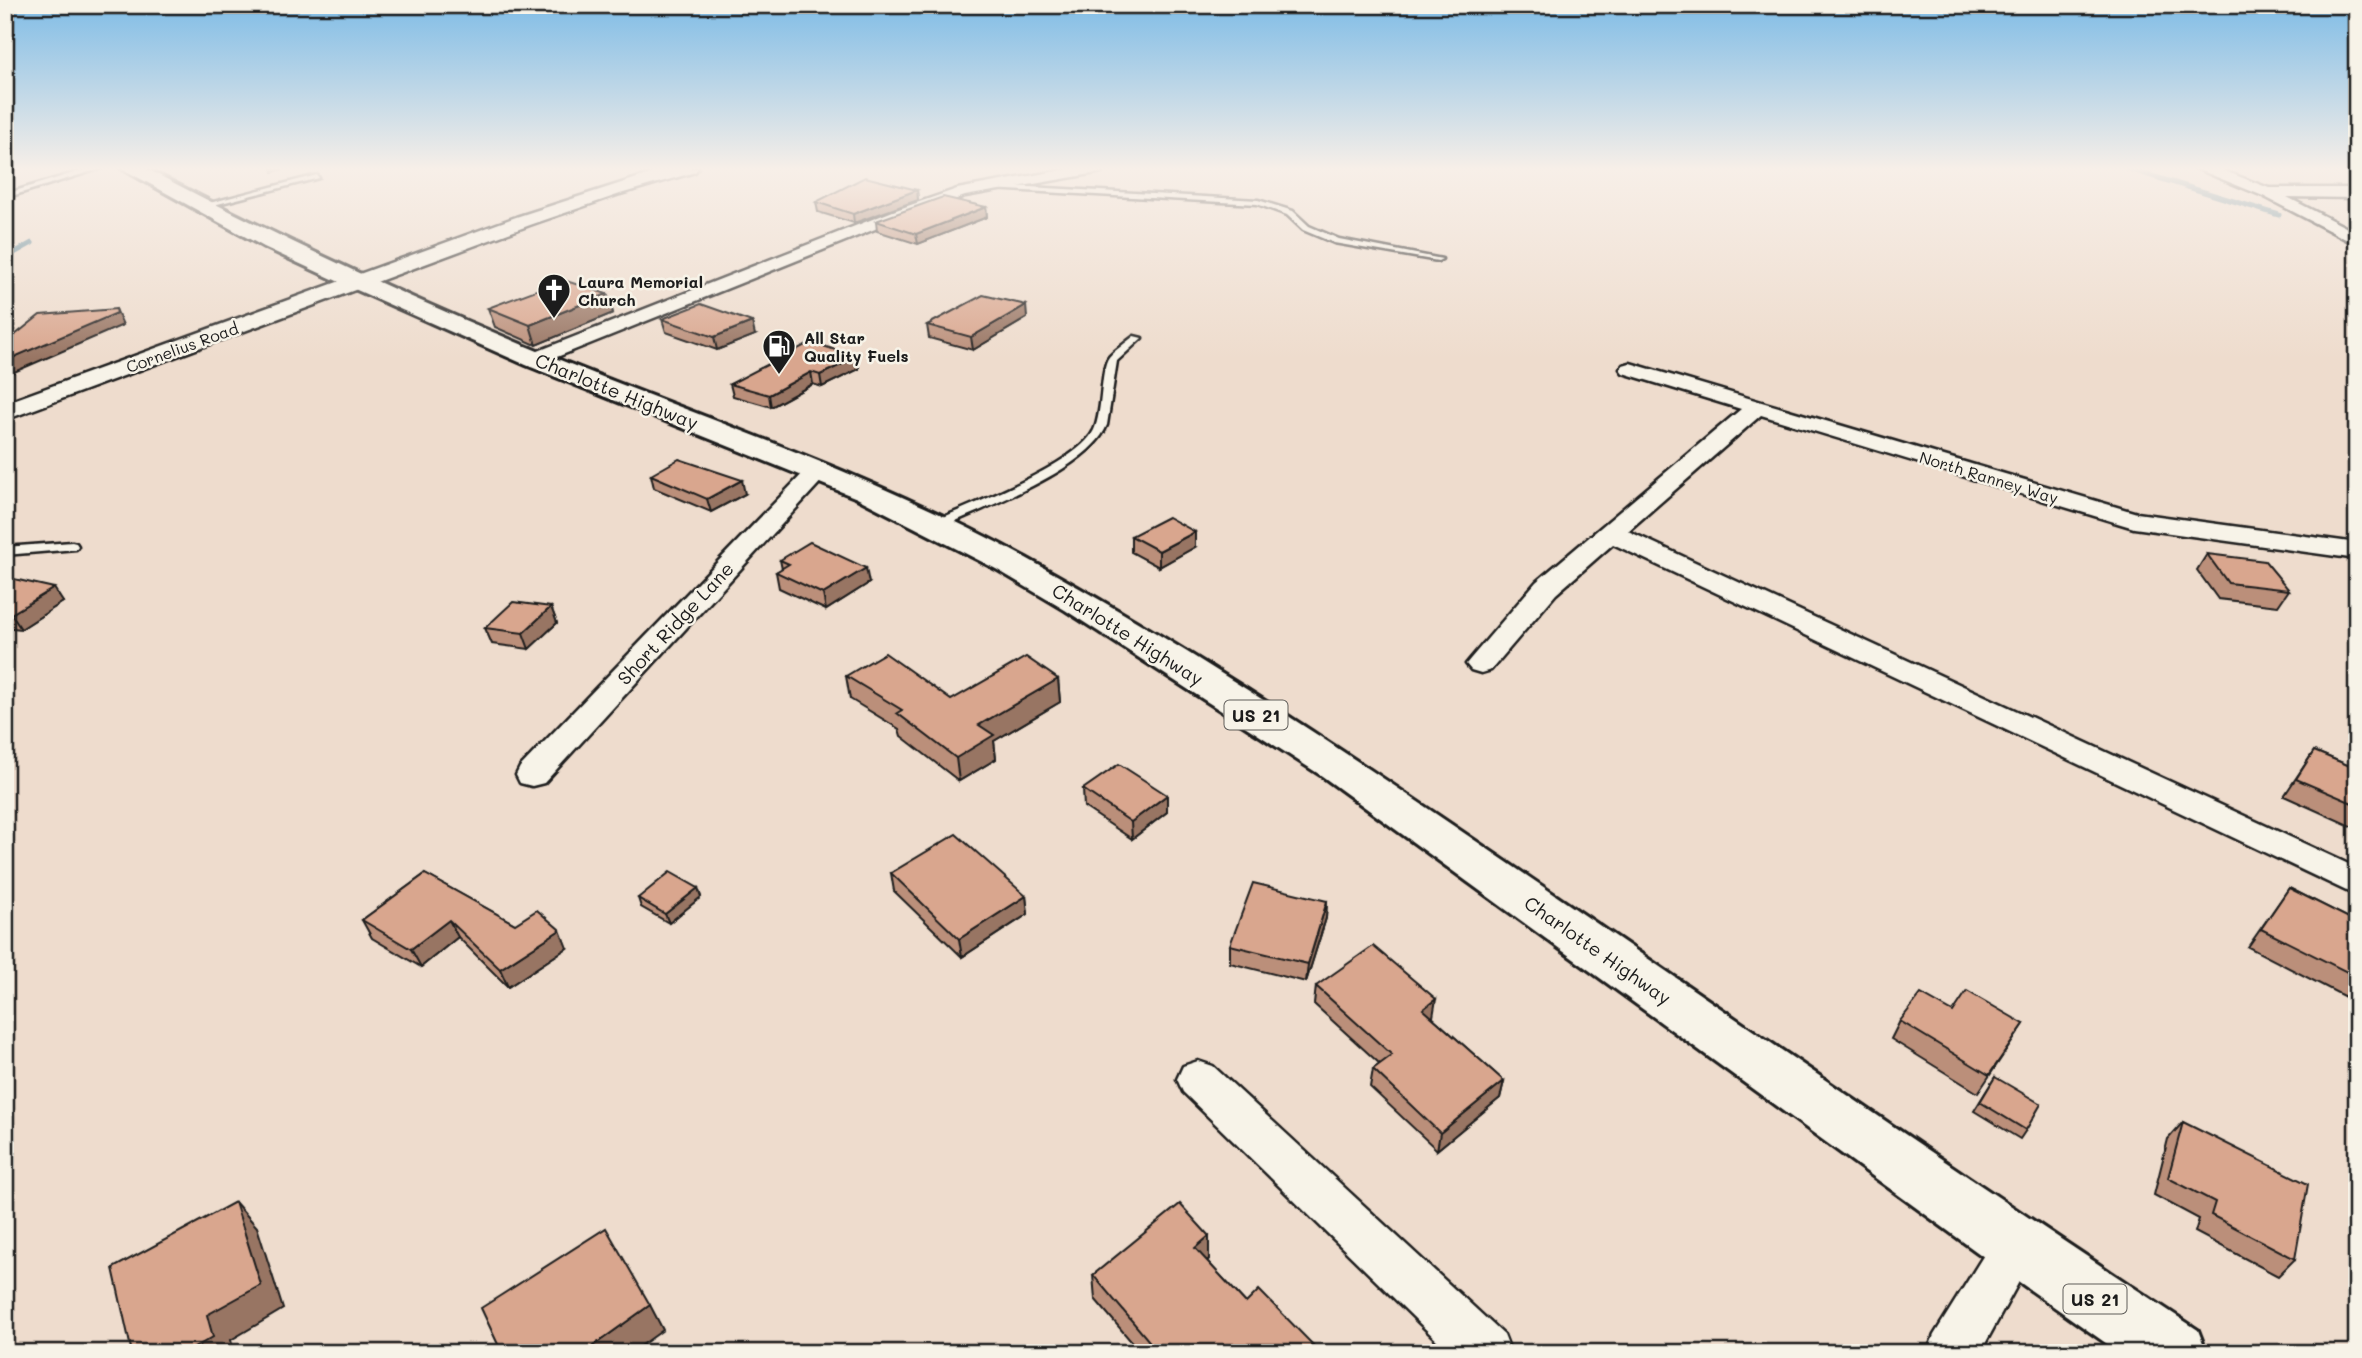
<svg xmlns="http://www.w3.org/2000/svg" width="2362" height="1358" font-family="Mali,sans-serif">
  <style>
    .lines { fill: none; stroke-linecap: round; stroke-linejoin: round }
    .stream { stroke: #5a8394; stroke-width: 5 }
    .service-casing { stroke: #1c1c1c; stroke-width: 5 }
    .minor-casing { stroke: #1c1c1c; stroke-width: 5 }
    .tertiary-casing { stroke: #1c1c1c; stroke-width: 5 }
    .primary-casing { stroke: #1c1c1c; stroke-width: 6 }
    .service { fill: #f7f3e8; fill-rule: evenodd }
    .minor { fill: #f7f3e8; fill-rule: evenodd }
    .tertiary { fill: #f7f3e8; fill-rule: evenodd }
    .primary { fill: #f7f3e8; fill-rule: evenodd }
    .wall { fill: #bb8f7a; stroke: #1c1c1c; stroke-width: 2 }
    .shaded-wall { fill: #987463; stroke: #1c1c1c; stroke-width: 2 }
    .building { fill: #d9a68e; stroke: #1c1c1c; stroke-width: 2 }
    .labels { text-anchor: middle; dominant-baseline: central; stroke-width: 5; stroke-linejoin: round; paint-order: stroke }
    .far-poi-label { font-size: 16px; font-weight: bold; fill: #1c1c1c; stroke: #f7f3e8; text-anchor: start }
    .far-street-label { font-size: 16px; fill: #1c1c1c; stroke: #f7f3e8 }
    .shield { fill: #f7f3e8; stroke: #5e5c59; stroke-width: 2 }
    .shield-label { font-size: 18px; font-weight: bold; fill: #1c1c1c }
    .street-label { font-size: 19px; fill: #1c1c1c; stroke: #f7f3e8 }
  </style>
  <rect width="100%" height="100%" fill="#eedccd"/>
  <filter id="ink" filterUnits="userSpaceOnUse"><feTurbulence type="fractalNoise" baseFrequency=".0143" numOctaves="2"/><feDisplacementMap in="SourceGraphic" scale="14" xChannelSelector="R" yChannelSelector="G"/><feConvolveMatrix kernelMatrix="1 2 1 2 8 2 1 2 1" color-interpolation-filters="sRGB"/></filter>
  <g filter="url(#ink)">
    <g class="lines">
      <g class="stream">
        <path d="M2126,168L2279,215"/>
        <path d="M5,258L32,243"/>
      </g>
      <defs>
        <g id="service">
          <path d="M90,168H102L5,198V194Z"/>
          <path d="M317,175L319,178L202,208L198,206Z"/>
          <path d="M994,185L1258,200L1293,211L1309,226L1339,239L1442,259L1438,261L1334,243L1303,230L1287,215L1257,204L991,189Z"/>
          <path d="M1134,336L1142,338L1117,361L1107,425C1090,469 983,508 940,528H932V522C968,506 1078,464 1094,430C1103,412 1100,369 1109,357C1116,349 1126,343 1134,336Z"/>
          <path d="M72,542L76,543L78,546L76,549L5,555V547Z"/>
        </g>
        <g id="minor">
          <path d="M1074,168H1109L1102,172L965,196L905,217L542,363H528L525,359L528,355L893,211L957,189Z"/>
          <path d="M2195,168H2217L2269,188H2357V198L2287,197L2357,233V245L2263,196Z"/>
          <path d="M1630,363L2137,513L2357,543V559L2134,528L1761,415L1628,531L2357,868V896L1613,544L1556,594L1491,670L1481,673L1471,670L1466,664L1471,658L1536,582L1741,409L1623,373L1620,369L1623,365Z"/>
          <path d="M818,464L826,466L830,471L826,476L544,783L532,786L520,783L516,775L520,767L810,466Z"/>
          <path d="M1198,1061L1213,1066L1504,1335L1511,1353H1450L1183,1092L1177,1079L1183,1066Z"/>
          <path d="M2016,1223L2032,1229L2039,1245L1980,1353H1927L1934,1335L2000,1229Z"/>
        </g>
        <path id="tertiary" d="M668,168H698L695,172L620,194L530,225L5,420V403L516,217Z"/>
        <path id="primary" d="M121,168H145C276,236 408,298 545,354C707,420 871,473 1026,558C1217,663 1397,787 1577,910C1783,1051 1989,1193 2198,1330L2207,1353H2120L1995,1265L1322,776L1065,610L996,569L857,498L526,365L350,287L264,247Z"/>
      </defs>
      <use href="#service" class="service-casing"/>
      <use href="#minor" class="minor-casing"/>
      <use href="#tertiary" class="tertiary-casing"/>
      <use href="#primary" class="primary-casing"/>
      <use href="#service" class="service"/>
      <use href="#minor" class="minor"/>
      <use href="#tertiary" class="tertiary"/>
      <use href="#primary" class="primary"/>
    </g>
    <g class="wall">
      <path d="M917,190L918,200L854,223L818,212L816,202Z"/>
      <path d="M986,207L987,217L918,244L877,231L876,221Z"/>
      <path d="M607,294L613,313L536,345L495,327L488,308Z"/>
      <path d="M1027,318L973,350L929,338L927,325Z"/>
      <path d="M662,319L755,335L717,350L666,332Z"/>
      <path d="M857,357L859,369L822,387L813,384L771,407L733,396L730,384Z"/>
      <path d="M651,475L745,494L711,512L654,488Z"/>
      <path d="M1131,536L1195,547L1159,567L1131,552Z"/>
      <path d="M2207,554L2289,590L2278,606L2218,599L2197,570Z"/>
      <path d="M780,560L869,583L826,610L779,588L776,572L782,569Z"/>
      <path d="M5,577L63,602L21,629L5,627Z"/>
      <path d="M551,607L557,623L529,649L492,644L485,628Z"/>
      <path d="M846,676L951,700L1058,679L1060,702L994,741L996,759L959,781L901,736L899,729L850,699Z"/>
      <path d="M2314,751L2357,769V829L2284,796Z"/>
      <path d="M1083,789L1167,795V812L1132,839L1084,807Z"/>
      <path d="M891,873L1026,896L1028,914L962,957L894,891Z"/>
      <path d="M425,874L515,924L567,948L508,987L458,937L421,967L372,938L362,920Z"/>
      <path d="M698,888L701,897L669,923L641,907L638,898Z"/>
      <path d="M2289,888L2357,922V1003L2248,947Z"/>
      <path d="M1327,901L1326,918L1306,982L1230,963V945Z"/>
      <path d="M1316,986L1433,1017H1432L1504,1081L1500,1098L1437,1150L1370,1087L1373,1069L1380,1064L1314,1004Z"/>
      <path d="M1953,1012L2024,1024L1978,1093L1891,1039L1900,1021Z"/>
      <path d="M1995,1077L2026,1130L2020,1139L1974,1111Z"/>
      <path d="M2183,1122L2295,1259L2278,1276L2195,1232L2199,1219L2154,1195L2168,1139Z"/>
      <path d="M1209,1236V1259L1207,1261L1246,1303L1321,1353H1141L1095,1299L1093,1275Z"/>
    </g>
    <g class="shaded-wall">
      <path d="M272,168H287L273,172Z"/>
      <path d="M917,190L918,200L854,223L853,214Z"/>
      <path d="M986,207L987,217L918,244L916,234Z"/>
      <path d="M607,294L613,313L536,345L530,325Z"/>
      <path d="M1026,305L1027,318L973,350L971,337Z"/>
      <path d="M116,309L123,325L5,376V361Z"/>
      <path d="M752,322L755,335L717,350L714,337Z"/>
      <path d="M857,357L859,369L822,387L820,375Z"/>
      <path d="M811,372L813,384L771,407L769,395Z"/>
      <path d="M742,480L745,494L711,512L707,499Z"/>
      <path d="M1195,532V547L1159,567V551Z"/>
      <path d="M866,568L869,583L826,610L823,594Z"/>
      <path d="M54,588L63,602L21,629L11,614Z"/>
      <path d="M551,607L557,623L529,649L523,633Z"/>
      <path d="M1058,679L1060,702L994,741L996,759L959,781L956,758L979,725Z"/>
      <path d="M1167,795V812L1132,839L1131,822Z"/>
      <path d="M698,888L701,897L669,923L665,914Z"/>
      <path d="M1026,896L1028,914L962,957L959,939Z"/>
      <path d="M1327,901L1326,918L1306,982L1308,964Z"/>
      <path d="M449,920L458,937L421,967L411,949Z"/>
      <path d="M560,930L567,948L508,987L500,969Z"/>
      <path d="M1436,999L1433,1017L1419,1027L1423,1009Z"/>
      <path d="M1504,1081L1500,1098L1437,1150L1440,1133Z"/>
      <path d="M235,1202L257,1227L283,1309L231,1340L234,1353H185L207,1315Z"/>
      <path d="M1209,1236V1259L1195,1272V1248Z"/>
      <path d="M650,1305L663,1330L631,1353H583Z"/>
    </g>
    <g class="building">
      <path d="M865,177L917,190L853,214L816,202Z"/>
      <path d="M943,197L986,207L916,234L876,221Z"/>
      <path d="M563,280L607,294L530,325L488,308Z"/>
      <path d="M983,295L1026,305L971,337L927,325Z"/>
      <path d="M701,304L752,322L714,337L662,319Z"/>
      <path d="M116,309L117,313L5,361V343L40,315Z"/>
      <path d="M811,342L857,357L820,375L811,372L769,395L730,384Z"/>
      <path d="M679,459L742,480L707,499L651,475Z"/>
      <path d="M1168,517L1195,532L1159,551L1131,536Z"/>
      <path d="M810,542L866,568L823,594L776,572L789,564L780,560Z"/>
      <path d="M2207,554L2265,561L2289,590L2228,583Z"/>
      <path d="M5,577L54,588L11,614H5Z"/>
      <path d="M513,602L551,607L523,633L485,628Z"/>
      <path d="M885,653L951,700L1026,657L1058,679L979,725L994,735L956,758L897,713L902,710L846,676Z"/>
      <path d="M2314,751L2357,769V805L2296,779Z"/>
      <path d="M1119,764L1167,795L1131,822L1083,789Z"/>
      <path d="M956,834L1026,896L959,939L891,873Z"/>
      <path d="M670,872L698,888L665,914L638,898Z"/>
      <path d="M425,874L515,924L537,910L560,930L500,969L449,920L411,949L362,920Z"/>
      <path d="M1253,883L1327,901L1308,964L1230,945Z"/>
      <path d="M2289,888L2357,922V977L2261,929Z"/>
      <path d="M1373,946L1436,999L1423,1009L1504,1081L1440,1133L1373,1069L1392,1055L1316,986Z"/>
      <path d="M1967,991L2024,1024L1989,1075L1900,1021L1921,994L1953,1012Z"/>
      <path d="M1995,1077L2041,1104L2026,1130L1980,1102Z"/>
      <path d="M2183,1122L2308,1184L2295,1259L2211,1215L2215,1202L2168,1178Z"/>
      <path d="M235,1202L261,1285L207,1315L213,1337L185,1353H132L113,1268Z"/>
      <path d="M1180,1204L1209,1236L1195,1248L1246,1303L1259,1290L1321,1353H1159L1093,1275Z"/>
      <path d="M606,1228L650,1305L583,1353H502L481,1308Z"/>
    </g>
  </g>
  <linearGradient id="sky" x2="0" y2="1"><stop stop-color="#7fbce6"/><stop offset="0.47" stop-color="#f7efe8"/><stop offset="1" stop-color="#f7efe8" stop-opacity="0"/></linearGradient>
  <rect width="2362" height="359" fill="url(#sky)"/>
  <defs>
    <symbol id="church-pin" viewBox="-11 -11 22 30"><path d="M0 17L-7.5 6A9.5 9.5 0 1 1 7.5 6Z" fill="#1c1c1c" stroke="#f7f3e8"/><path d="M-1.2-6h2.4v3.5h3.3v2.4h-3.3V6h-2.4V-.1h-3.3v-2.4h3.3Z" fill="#fff"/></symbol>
    <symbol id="fuel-pin" viewBox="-11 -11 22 30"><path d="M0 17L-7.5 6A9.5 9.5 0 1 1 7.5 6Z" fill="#1c1c1c" stroke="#f7f3e8"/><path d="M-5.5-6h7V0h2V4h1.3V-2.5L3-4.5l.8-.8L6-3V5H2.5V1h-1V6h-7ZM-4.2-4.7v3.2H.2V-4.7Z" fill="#fff"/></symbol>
  </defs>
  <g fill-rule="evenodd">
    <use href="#church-pin" x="535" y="271" width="38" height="52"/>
    <use href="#fuel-pin" x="760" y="327" width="38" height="52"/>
  </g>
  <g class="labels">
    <g class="far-poi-label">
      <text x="578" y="281">Laura Memorial<tspan x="578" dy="18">Church</tspan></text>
      <text x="804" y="337">All Star<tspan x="804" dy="18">Quality Fuels</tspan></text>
    </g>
    <g class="far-street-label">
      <text transform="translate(182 347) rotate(-20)">Cornelius Road</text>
      <text transform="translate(1989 477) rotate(17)">North Ranney Way</text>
    </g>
    <g class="shield">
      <rect x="1224.5" y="700.5" width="63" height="29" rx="5"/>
      <rect x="2063.5" y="1284.5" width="63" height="29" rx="5"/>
    </g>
    <g class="shield-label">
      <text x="1256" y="715">US 21</text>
      <text x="2095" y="1299">US 21</text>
    </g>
    <g class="street-label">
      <text transform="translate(617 391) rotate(22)">Charlotte Highway</text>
      <text transform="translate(675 623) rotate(-47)">Short Ridge Lane</text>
      <text transform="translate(1128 634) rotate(32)">Charlotte Highway</text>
      <text transform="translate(1598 950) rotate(35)">Charlotte Highway</text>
    </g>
  </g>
  <rect width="2362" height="1358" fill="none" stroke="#f7f3e8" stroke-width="28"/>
  <rect x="14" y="14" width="2334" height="1330" fill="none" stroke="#1c1c1c" stroke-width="2.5" filter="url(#ink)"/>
</svg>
